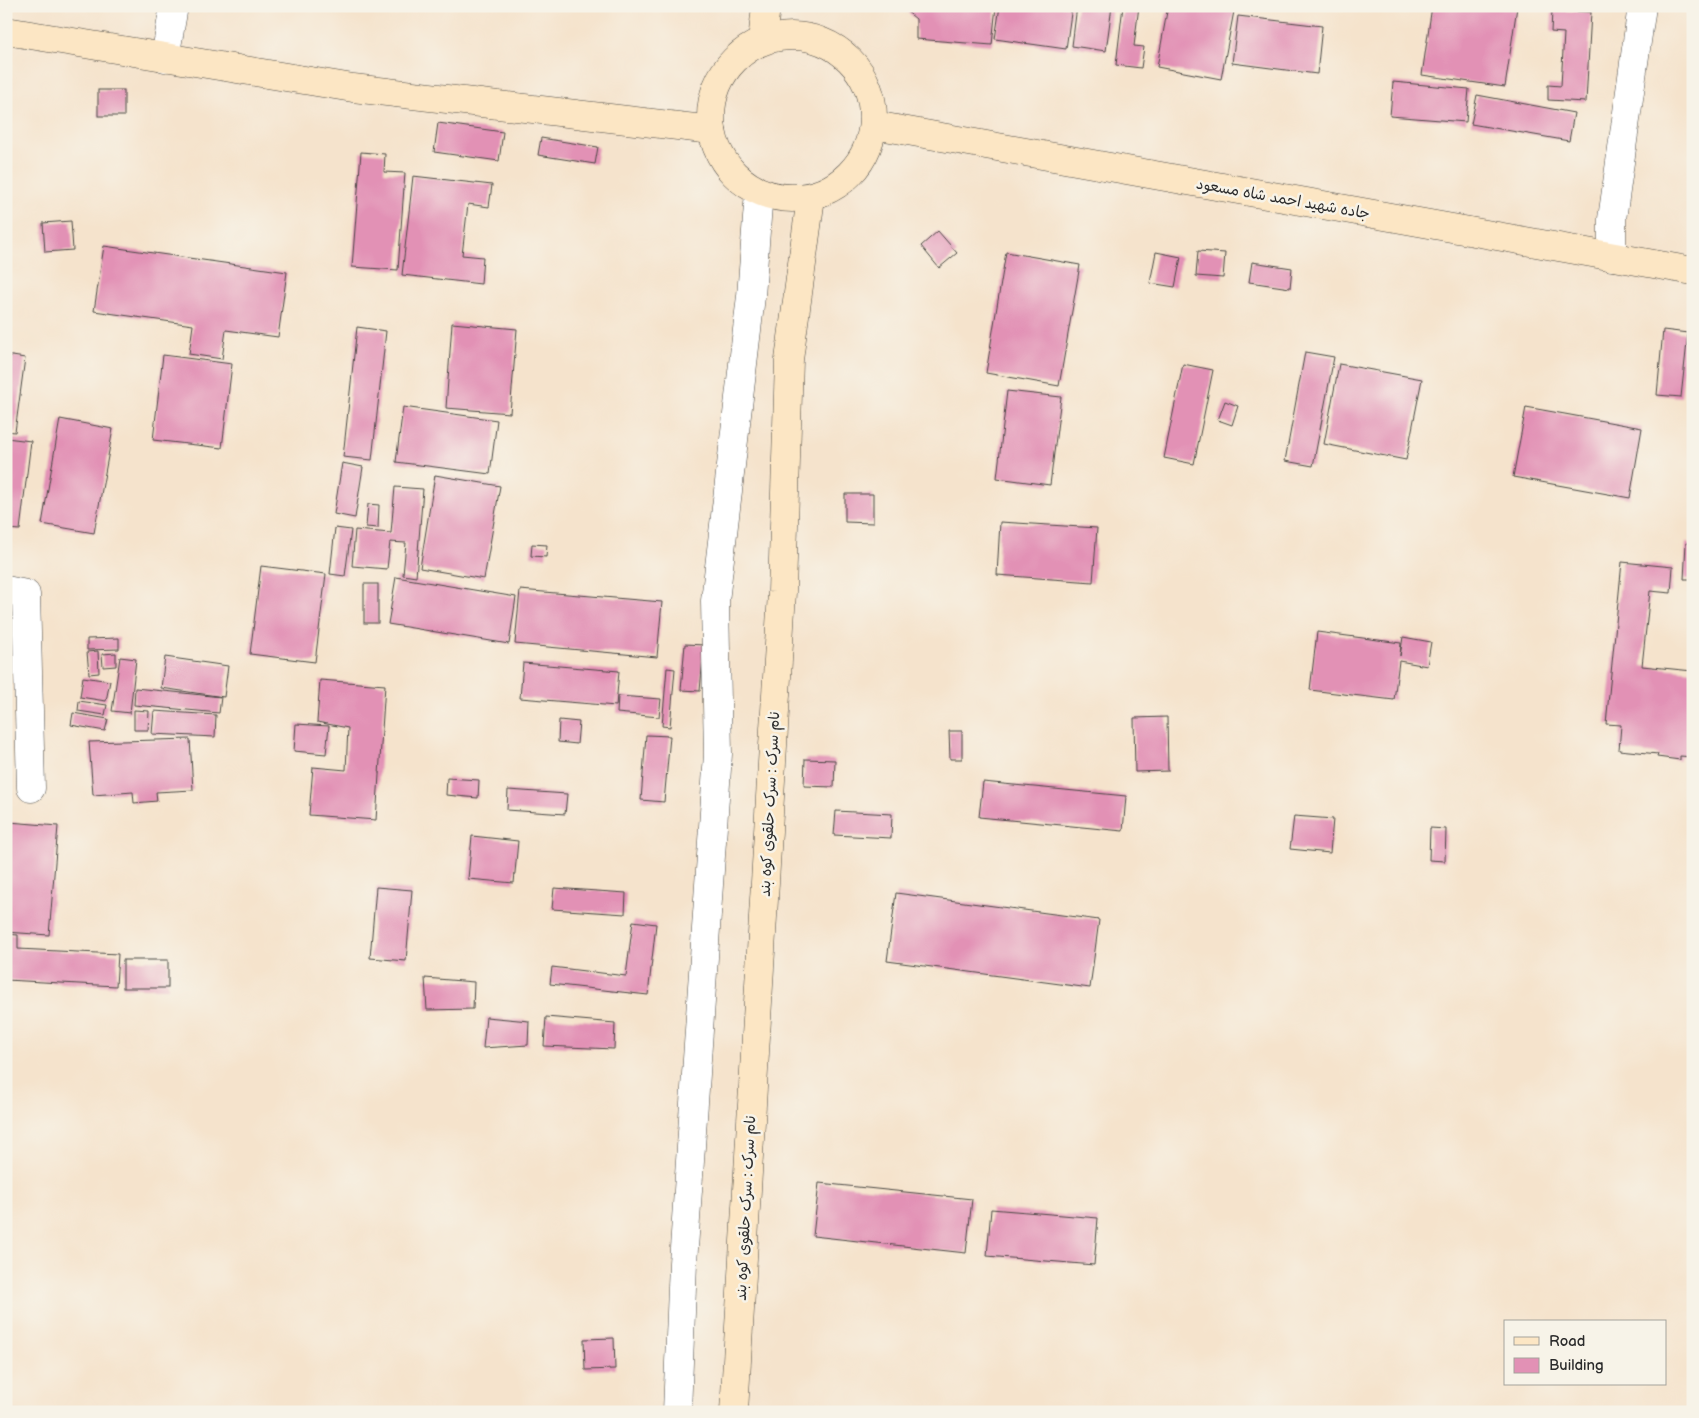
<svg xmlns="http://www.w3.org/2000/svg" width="1699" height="1418" font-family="'Balsamiq Sans','Playpen Sans Arabic',sans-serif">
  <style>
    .building { fill: #e291b5 }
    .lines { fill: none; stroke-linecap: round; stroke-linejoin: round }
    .street-casing { stroke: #494743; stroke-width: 29 }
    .secondary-casing { stroke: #494743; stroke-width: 29 }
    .street { stroke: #fff; stroke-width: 28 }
    .secondary { stroke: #fce6c4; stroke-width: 28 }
    .labels { text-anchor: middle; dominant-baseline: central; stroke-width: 5; stroke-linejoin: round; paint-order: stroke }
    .street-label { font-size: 15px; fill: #2b2b2b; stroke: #f7f3e8 }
  </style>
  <rect width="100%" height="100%" fill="#f7f3e8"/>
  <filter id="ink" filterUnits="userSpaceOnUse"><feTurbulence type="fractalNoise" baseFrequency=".02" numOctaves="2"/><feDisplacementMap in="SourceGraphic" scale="10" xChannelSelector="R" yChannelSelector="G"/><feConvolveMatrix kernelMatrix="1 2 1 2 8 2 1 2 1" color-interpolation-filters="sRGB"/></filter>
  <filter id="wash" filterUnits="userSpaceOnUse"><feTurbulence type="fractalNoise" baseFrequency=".0096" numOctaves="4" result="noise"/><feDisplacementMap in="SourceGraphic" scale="20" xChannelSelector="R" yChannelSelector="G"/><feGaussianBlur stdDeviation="1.12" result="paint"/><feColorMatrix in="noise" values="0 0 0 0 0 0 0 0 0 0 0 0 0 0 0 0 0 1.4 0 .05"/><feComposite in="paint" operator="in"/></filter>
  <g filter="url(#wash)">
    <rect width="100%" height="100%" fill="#f5e3cc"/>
    <g id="blocks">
      <g class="building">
        <path d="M900,6H996L992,45L916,39V19Z"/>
        <path d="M1000,6H1072L1066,49L995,39Z"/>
        <path d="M1077,6H1112L1106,51L1072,46Z"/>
        <path d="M1123,6H1139L1134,46L1144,47L1141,68L1116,65Z"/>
        <path d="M1168,6H1235L1221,79L1157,67Z"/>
        <path d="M1432,6L1517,7L1505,87L1422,75Z"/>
        <path d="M1552,10L1591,12L1586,102L1548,100V85L1561,86L1564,33L1551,32Z"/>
        <path d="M1238,16L1322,26L1317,74L1232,63Z"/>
        <path d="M1393,82L1469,89L1466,122L1390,116Z"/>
        <rect x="98" y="90" width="26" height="26"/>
        <path d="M1477,95L1574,113L1569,141L1471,124Z"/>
        <path d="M438,123L503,132L499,161L434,152Z"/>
        <path d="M541,138L598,147L595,164L538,155Z"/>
        <path d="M361,152L385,154L384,172L405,173L398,270L352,267Z"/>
        <path d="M413,176L492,185L489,207L468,204L462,255L483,257L481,284L402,275Z"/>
        <path d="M71,221L73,250L45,252L43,223Z"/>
        <path d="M938,231L957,253L939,268L921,246Z"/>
        <path d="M104,246L287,272L278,337L226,330L222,359L189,354L193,325L94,311Z"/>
        <path d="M1198,251L1225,253L1223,278L1196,276Z"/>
        <path d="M1006,252L1080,265L1059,386L986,373Z"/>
        <path d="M1156,252L1181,257L1175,287L1150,283Z"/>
        <path d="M1252,262L1292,268L1290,288L1249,282Z"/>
        <path d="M452,323L517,329L510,413L446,408Z"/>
        <path d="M357,327L386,331L372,460L343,457Z"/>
        <path d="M1663,330L1688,333L1681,397L1657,395Z"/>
        <path d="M1305,352L1334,357L1313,466L1285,461Z"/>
        <path d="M6,355L25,358L15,432L6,431Z"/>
        <path d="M163,355L232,364L222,448L153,440Z"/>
        <path d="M1183,364L1213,370L1194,464L1164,458Z"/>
        <path d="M1339,364L1422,379L1406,460L1324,444Z"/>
        <path d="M1007,391L1061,397L1050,485L997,478Z"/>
        <path d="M1225,401L1238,406L1232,425L1218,420Z"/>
        <path d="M403,407L497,420L490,474L396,462Z"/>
        <path d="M1526,407L1642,428L1630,498L1513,477Z"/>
        <path d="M60,419L113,429L94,533L42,524Z"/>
        <path d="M6,438L31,441L20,530L6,529Z"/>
        <path d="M342,463L363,467L355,518L334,514Z"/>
        <path d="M435,475L500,486L484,579L420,568Z"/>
        <path d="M395,487L423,489L416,577L403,575L406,543L390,542L387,569L352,566L355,530L391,533Z"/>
        <path d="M845,494H873V523L845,522Z"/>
        <path d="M368,504L379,505L378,528L366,527Z"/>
        <path d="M1000,522L1097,528L1093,582L997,575Z"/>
        <path d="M335,528L351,530L345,576L330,574Z"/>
        <path d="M1686,543L1693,544V579H1684Z"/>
        <path d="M532,544L547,545L546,557L531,556Z"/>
        <path d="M1622,562L1673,567L1671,593L1650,591L1642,666L1693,671V757L1680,756V760L1657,757L1658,754L1619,750L1621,725L1606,724Z"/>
        <path d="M261,566L326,574L315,662L250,654Z"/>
        <path d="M396,577L516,597L509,644L388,624Z"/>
        <rect x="364" y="584" width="14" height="39"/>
        <path d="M520,590L662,602L657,657L515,644Z"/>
        <path d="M1317,632L1401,643L1400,656L1403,637L1431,642L1427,666L1399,661L1394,700L1310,690Z"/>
        <path d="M119,638V649L87,650V639Z"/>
        <path d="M685,644L704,645L700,691L681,690Z"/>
        <path d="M98,651L99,673L89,674L87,652Z"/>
        <path d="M116,653V666L103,667L102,654Z"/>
        <path d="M120,657L136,659L130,713L112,711Z"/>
        <path d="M165,657L228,666L224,697L161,688Z"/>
        <path d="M523,663L619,671L616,706L520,698Z"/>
        <path d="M667,668L675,669L670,727L662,726Z"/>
        <path d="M83,677L110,681L106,701L80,697Z"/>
        <path d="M320,680L385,685L376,820L309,815L313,767L346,770L348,728L317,722Z"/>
        <path d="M135,688L221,697L219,713L134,705Z"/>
        <path d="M618,696L661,699L659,717L617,713Z"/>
        <path d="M79,701L107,705L105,715L78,711Z"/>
        <path d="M134,710L149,711L148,730H134Z"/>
        <path d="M154,711L216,715L215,737L152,734Z"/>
        <path d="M73,713L108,719L105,731L71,725Z"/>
        <path d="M1167,717L1168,771L1135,772L1134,718Z"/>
        <path d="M559,720L579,722L577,744L558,742Z"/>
        <path d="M296,724L329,726L326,754L294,751Z"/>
        <path d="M949,731H962V759H950Z"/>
        <path d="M646,735L670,736L664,802L641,800Z"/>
        <path d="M190,739L193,790L156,792L157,801L134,803L133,792L93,795L89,742Z"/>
        <path d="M805,759L835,760L834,787L804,786Z"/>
        <path d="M447,778L479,780L478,798L446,795Z"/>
        <path d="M983,782L1126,796L1123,831L979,817Z"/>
        <path d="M508,790L567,794L565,814L507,810Z"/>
        <path d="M836,811L892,814L891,838L834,835Z"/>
        <path d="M1294,816L1333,819L1330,853L1290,849Z"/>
        <path d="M9,822L58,826L49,935L6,932V856Z"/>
        <path d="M1430,828L1446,829L1445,861L1429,860Z"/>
        <path d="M472,836L518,841L514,883L468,879Z"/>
        <path d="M376,887L412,890L406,961L370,958Z"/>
        <path d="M554,888L626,893L625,914L552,909Z"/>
        <path d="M896,893L1099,920L1090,988L887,961Z"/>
        <path d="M633,921L656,924L648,995L550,984L552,967L626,976Z"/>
        <path d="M6,934L18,935V949L118,954L116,986L6,980Z"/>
        <rect x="123" y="960" width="45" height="28"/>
        <path d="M425,978L474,982L473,1009L427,1010Z"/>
        <path d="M486,1017L529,1021L528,1045L483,1048Z"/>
        <path d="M546,1017L615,1023L614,1049L544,1046Z"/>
        <path d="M819,1183L972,1199L966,1253L813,1236Z"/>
        <path d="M991,1209L1098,1218L1094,1265L987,1256Z"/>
        <path d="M614,1338L615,1369L585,1370L584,1339Z"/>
      </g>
    </g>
  </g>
  <g filter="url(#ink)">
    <use href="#blocks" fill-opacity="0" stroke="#494743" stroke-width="1"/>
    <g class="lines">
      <defs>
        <g id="street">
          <path d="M165,58L174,6"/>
          <path d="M1612,257V219L1642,6"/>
          <path d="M6,590L26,594L31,788"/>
          <path d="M677,1412L683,1263L718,754L715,601L751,296L759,192"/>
        </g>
        <g id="secondary">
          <path d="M6,31L353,88L712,130"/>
          <circle cx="792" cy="117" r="81"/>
          <path d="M762,41L766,6"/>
          <path d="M874,125L1693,271"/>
          <path d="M734,1412L782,592L789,360L811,197"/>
        </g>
      </defs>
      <use href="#street" class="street-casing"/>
      <use href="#secondary" class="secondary-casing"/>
      <use href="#street" class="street"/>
      <use href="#secondary" class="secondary"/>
    </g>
  </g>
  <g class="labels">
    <g class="street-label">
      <text transform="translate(1283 199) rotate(10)">جاده شهيد احمد شاه مسعود</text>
      <text transform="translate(770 804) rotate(-87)">نام سرک : سرک حلقوی کوه بند</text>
      <text transform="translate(746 1208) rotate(-87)">نام سرک : سرک حلقوی کوه بند</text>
    </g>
  </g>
  <rect width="1699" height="1418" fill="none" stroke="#f7f3e8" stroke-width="25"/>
  <rect x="1504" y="1320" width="162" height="65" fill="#f7f3e8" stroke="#a5a39c"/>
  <rect x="1514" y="1337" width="25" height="8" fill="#fce6c4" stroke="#a5a39c"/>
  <text x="1549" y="1346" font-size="15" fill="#2b2b2b">Road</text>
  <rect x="1514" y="1358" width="25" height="15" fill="#e291b5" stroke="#a5a39c"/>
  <text x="1549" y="1370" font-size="15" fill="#2b2b2b">Building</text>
</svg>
